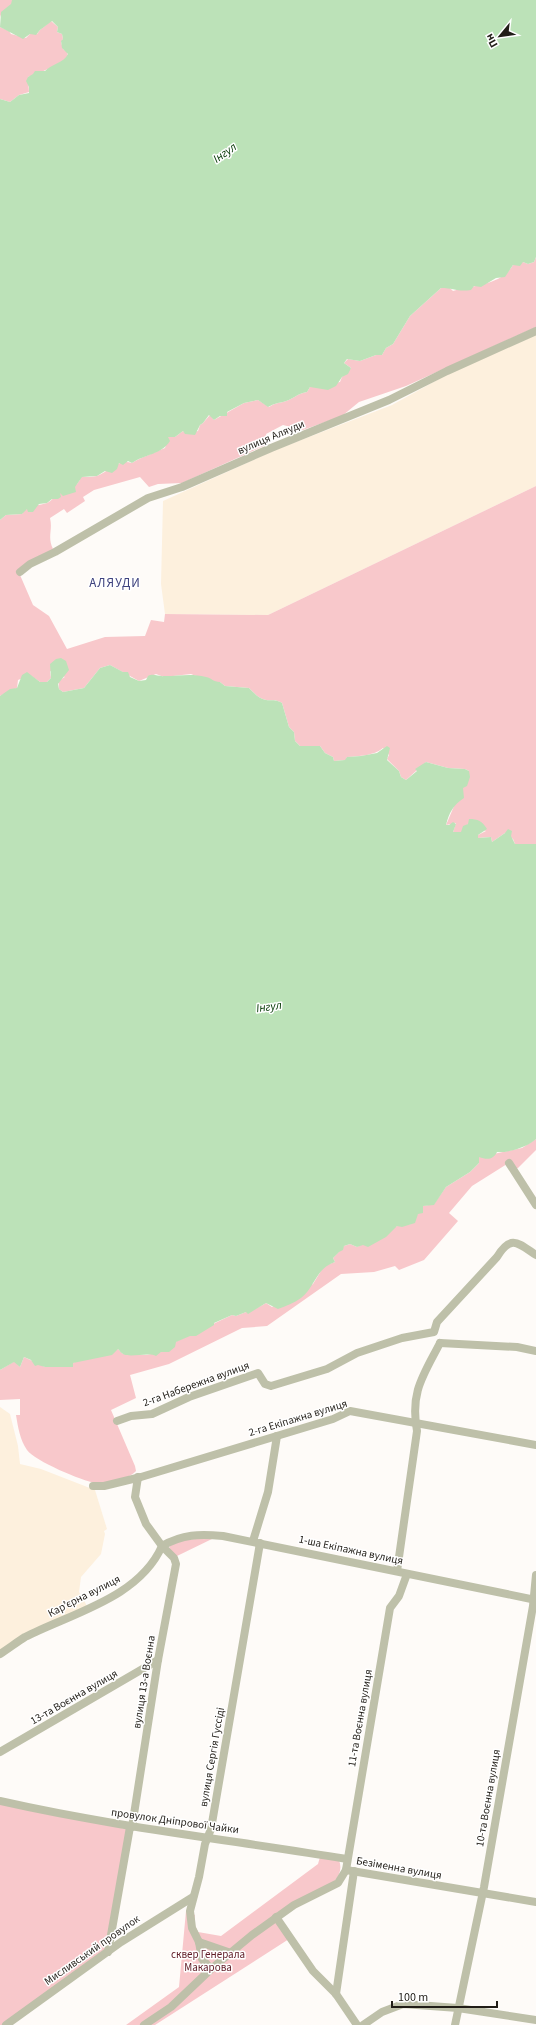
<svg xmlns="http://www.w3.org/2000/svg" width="536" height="2025" font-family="'Source Sans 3',sans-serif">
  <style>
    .built { fill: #fdf0dd }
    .green { fill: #f8c8cb }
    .water { fill: #bce2b8 }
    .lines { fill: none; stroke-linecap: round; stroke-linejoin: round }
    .minor { stroke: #bec0a9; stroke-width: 8 }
    .labels { text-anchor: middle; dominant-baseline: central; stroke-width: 3; stroke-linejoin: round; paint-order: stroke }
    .street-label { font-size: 11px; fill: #211d17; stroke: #fff }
    .park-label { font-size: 11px; fill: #5f1b26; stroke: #fff }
    .water-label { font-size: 12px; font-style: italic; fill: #003500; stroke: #fff }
    .quarter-label { font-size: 13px; letter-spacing: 1px; fill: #3e427e; stroke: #fff }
  </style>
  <rect width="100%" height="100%" fill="#fefbf8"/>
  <g class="built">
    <path d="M536,335V486L268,615L165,614L161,584L163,501L275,450L392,405L448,374Z"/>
    <path d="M0,1407L10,1414L18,1446L20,1464L41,1469L95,1490L107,1529L104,1531L105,1534L101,1554L81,1577L79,1592L87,1606L0,1650Z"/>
  </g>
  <g class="green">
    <path d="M0,0H12L13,3L5,11L2,12L0,17Z"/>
    <path d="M51,21L58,27L57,32L62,34L63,39L61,42L63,49L67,52L68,56C62,64 37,74 28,77L29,92L19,95L10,102L0,99V27L9,31L11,34L26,38L30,34H37L40,30Z"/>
    <path d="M536,257V327L406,386L359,402L342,416L303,430L283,425L266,434L268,444L182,483L158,484L149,487L140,477L94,490L83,497L85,501L67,513L64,509L50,518C53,530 47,537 53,549L20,575L33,605L49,616L67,649L105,637L145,636L151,620L164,622L165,614L268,615L536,486V844H515L513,839L505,833L492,842L491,837L478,838V835L486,831L468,824L461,833L453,832L456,823L446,825L469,771L465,769L448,768L426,762L406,780L401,777L399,771L387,759L389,755L383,748C373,756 360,756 347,757L346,760L334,761L333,757L325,753L320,746H300L295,741L294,732L289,727L282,703C275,699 273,701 266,700C259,699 254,693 249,688L225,686L220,682H213C206,676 199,678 191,674L164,677L156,674L139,681L110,665L100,668L84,688L63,692L59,689C58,682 59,680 65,677L50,671L51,678L47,682H40L30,675L18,680L17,688L0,696V520L6,515L22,514C27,505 38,506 47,503C52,501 55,495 60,493C69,489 77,488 81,477C86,477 93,477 97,476C109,471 119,458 132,463C140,458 156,452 165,448L168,437H175L183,431L186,434L198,431L200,425L203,423L210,415L214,420L244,403L258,400L269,407C274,404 277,403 283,402C292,400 298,393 307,392L310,387L340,382L342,377L351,368L344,363L348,359L360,361L376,355H382L386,348L393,344L410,316L441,288H450L453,291C473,285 502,285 513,265L523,262L528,264L534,262Z"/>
    <path d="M536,1139V1150L518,1168L512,1171L507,1164L472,1186L449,1213L458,1221L424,1260L399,1270L395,1266L374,1272L341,1274L267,1326L242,1328L169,1364L130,1375L136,1398L111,1410L135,1466L136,1471C129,1479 107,1485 96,1483C82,1481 35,1461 27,1450C20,1440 18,1427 16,1415H20V1399L0,1400V1370L15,1361L20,1367L24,1357L45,1367L73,1366L72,1363L118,1349L123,1354L146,1355L161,1352L175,1342L232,1315L236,1316C248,1311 255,1310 266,1303L272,1307L313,1284L324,1266L335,1262L333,1258L344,1246L350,1244L357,1247L397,1226L411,1224L423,1206L434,1204L446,1187L470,1172L479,1163V1157L522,1148Z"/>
    <path d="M214,1538L177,1556H174L169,1549L170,1545L178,1540Z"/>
    <path d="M0,1803L126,1829L127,1833L108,1944L102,1954L3,2025H0Z"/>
    <path d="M320,1857L339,1860C342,1868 340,1875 334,1882L273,1915L289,1939L155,2025H126L179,1987L186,1911L195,1915L194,1923L198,1932L221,1936L318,1864Z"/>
  </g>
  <g class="water">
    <path d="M12,0H536V257L534,262L528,264L523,262L520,266L513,265L505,277L496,278L481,287L474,286L471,290C457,292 454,288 441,288L410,316L393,344L386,348L382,355H376L360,361L347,359L344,363L351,368L348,374L342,377L336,386L328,390L310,387L307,392C298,393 292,400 283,402C277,403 274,404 268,407L258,400L244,403L227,412V416H220L214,420L209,415L203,423L200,425L195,435L185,434L183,431L175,437H168L170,441C161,455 145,454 132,463L128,461L123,465L119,463L117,469L112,473L105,471L97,476L82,477L75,487L76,492L63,496L60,493L61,497L58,499H52L47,503L39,504L33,512H28L27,509L22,514L6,515L0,520V99L10,102L19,95L29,93V87L26,81L28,77L33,74L35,71H45C51,64 64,63 68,54L62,48L61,41L63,39L62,34L57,32L58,27L52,21L40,30L36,35L30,34L23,39L0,27L1,12L11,4Z"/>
    <path d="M61,658L66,661L69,670L58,684L59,689L63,692L84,688L100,668L110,665L123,672H128L130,677L139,681L146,680L148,676C154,673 158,677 165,676C180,676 191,673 206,677C212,678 213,682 220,682L225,686L249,688C254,693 259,699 266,700C273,701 275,699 282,703L289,727L294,732L295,741L300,746H320L325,753L333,757L334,761L345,760L347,757L361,756L377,753L387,746L390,748L387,760L399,771L401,777L406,780L417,771L415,769L426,762L448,768L465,769L469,771L470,777L467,786L463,788L464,798C453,805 449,813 446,825H449L453,822L456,824L453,832H461L463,826L468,824L469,819C478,819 482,821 487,829L478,835V838L491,837L492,842L505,833L508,829L512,831L511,836L515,844H536V1139C528,1147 508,1153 497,1152C493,1160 487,1160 479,1157V1163L470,1172L446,1187L434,1205L423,1206V1213L418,1214L415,1223L402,1227L397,1226L386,1237L368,1247L363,1245L357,1247L350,1244L344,1246L343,1250L339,1252L333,1258L335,1262C315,1269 316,1286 301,1298C294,1303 286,1306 278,1309L266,1303L248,1314L246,1312L236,1316L232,1315L214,1323V1325L196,1336H190L176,1342L175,1347L169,1352H161L156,1356C149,1352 130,1358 123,1354C121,1353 120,1351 118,1349L112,1355L73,1363V1367H45L38,1365L35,1366L31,1360L24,1357L20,1367L14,1362L0,1370V696L10,689L17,688L22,675L27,672L40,682H47L51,678L50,664L56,659Z"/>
  </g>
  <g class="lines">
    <g class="minor">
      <path d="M20,572L30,564L55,552L148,498L182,487L271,448L389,400L447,371L536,331"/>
      <path d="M509,1163L536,1205"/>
      <path d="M440,1343L517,1347L536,1351"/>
      <path d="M117,1421L131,1416L152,1414L189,1397L258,1373L265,1384L271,1386L327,1369L357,1353L402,1338L434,1332L437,1322L497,1257C511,1234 518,1243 536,1255"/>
      <path d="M93,1486H104L141,1477L333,1419L350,1411L536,1445"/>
      <path d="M253,1541L268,1492L277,1436"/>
      <path d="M162,1546C183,1534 199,1534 223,1536L536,1600"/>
      <path d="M397,1571L417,1431C410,1392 423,1376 440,1343"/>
      <path d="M0,1654C8,1649 17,1642 25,1637C72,1613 139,1598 162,1546"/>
      <path d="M0,1752L158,1660"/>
      <path d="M0,1801C115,1827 231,1840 347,1859"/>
      <path d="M132,1827L158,1660L176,1564L174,1558L162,1546L146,1524L135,1497L138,1477"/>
      <path d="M346,1870L536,1902"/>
      <path d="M276,1917L313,1971L336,1994L357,2025"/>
      <path d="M199,1942L231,1953"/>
      <path d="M108,1952L130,1827"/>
      <path d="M211,1969L202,1959L199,1942L192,1928L190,1911L199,1877L205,1844L211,1829L260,1543"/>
      <path d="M336,1994L354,1871"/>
      <path d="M6,2025L121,1942L193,1897"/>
      <path d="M144,2025L171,2007L211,1969L252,1935L294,1905L338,1883L346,1870L390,1608L399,1596L407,1574"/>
      <path d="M363,2025L382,2012L403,2004L458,2008L536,2020"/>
      <path d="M455,2025L484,1887L533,1606L536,1575"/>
    </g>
  </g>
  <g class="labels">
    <g class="street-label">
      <text transform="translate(271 437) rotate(-23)">вулиця Аляуди</text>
      <text transform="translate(196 1384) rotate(-20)">2-га Набережна вулиця</text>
      <text transform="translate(298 1418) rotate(-17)">2-га Екіпажна вулиця</text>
      <text transform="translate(351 1550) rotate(12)">1-ша Екіпажна вулиця</text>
      <text transform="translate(84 1596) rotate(-27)">Карʼєрна вулиця</text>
      <text transform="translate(144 1682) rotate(-81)">вулиця 13-а Воєнна</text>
      <text transform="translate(74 1697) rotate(-30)">13-та Воєнна вулиця</text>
      <text transform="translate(360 1718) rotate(-80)">11-та Воєнна вулиця</text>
      <text transform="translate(212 1757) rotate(-80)">вулиця Сергія Гуссіді</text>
      <text transform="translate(488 1798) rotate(-80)">10-та Воєнна вулиця</text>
      <text transform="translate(175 1821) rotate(8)">провулок Дніпрової Чайки</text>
      <text transform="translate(399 1868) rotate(10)">Безіменна вулиця</text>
      <text transform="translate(92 1950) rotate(-35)">Мисливський провулок</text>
    </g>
    <g class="park-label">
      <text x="208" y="1954">сквер Генерала<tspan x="208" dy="13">Макарова</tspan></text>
    </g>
    <g class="water-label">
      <text transform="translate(225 153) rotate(-35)">Інгул</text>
      <text transform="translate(269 1007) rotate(-8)">Інгул</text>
    </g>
    <g class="quarter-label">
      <text x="115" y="583">АЛЯУДИ</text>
    </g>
  </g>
  <g transform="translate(500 36) rotate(241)" stroke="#ffffff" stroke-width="3" paint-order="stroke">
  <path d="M0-3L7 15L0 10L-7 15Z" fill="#211d17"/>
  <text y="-6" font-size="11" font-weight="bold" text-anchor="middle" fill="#211d17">Пн</text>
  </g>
  <path d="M392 2001v6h105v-6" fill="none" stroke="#211d17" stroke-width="2"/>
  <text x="398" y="2001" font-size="12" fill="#211d17" stroke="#ffffff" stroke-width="3" paint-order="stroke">100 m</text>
</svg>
